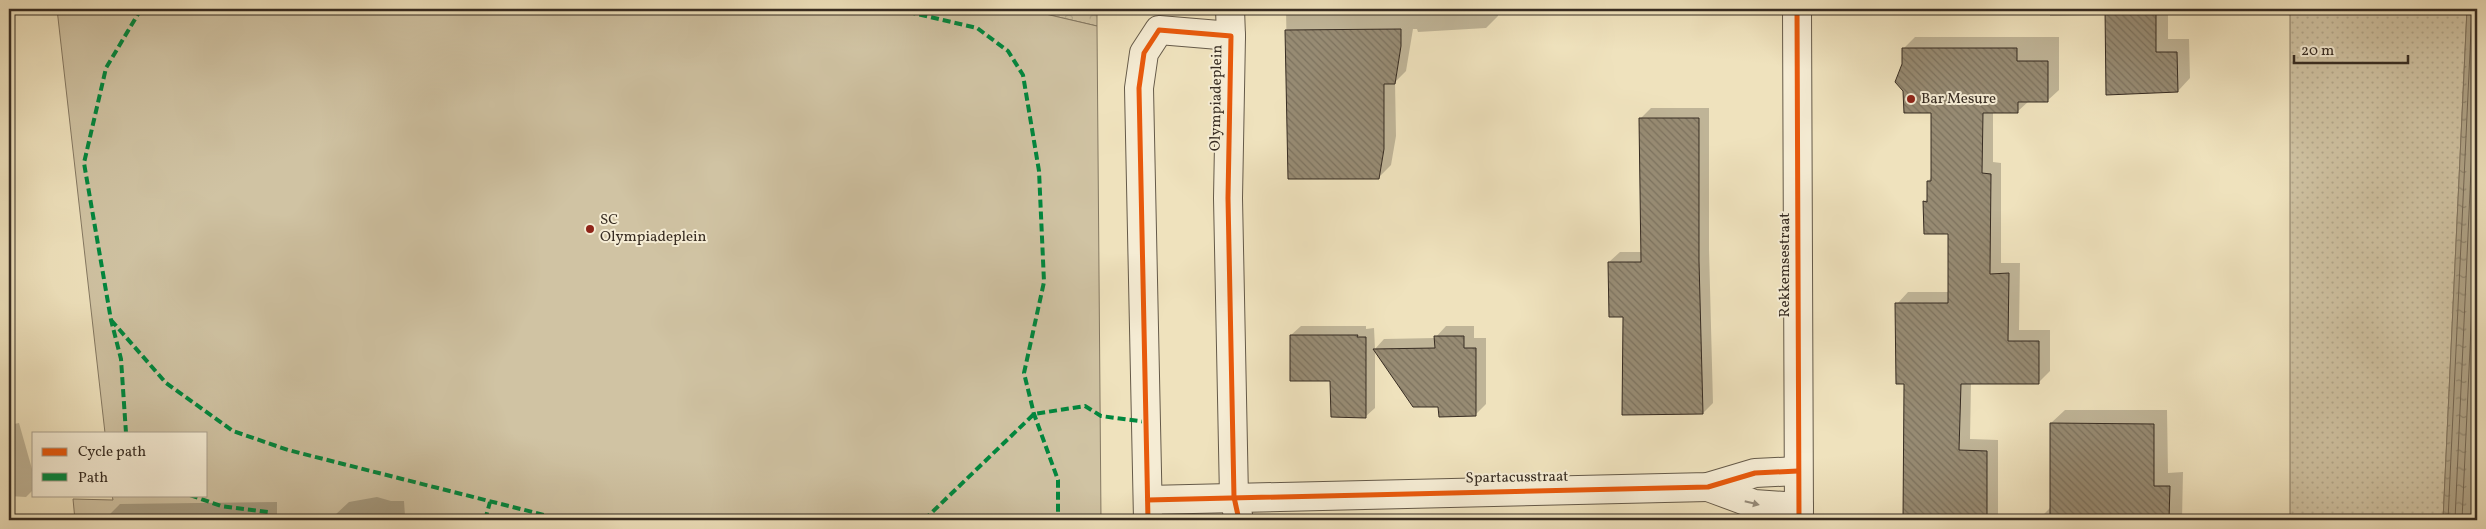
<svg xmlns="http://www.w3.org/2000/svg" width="2486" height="529" font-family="Vollkorn,serif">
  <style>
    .grass { fill: url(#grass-dots); stroke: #847862 }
    .forest { fill: url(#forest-crowns); stroke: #847862 }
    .green { fill: #d0c3a3; stroke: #847862 }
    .water { fill: url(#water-ripples); stroke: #80745f }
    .shadow { fill: #0003 }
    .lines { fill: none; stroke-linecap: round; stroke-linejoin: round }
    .shore { stroke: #746855; stroke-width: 1 }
    .building { fill: url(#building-back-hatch); stroke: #372c22 }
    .minor-casing { stroke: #655a49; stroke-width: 30 }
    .minor { stroke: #f5ecd4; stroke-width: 28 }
    .quiet { stroke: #00873e; stroke-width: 4; stroke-dasharray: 8 4; stroke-linecap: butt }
    .cycleway-casing { stroke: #f5ecd4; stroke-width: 8 }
    .cycleway { stroke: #e8590c; stroke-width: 5 }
    .oneway { fill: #968c7b }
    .poi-dot { fill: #8f2418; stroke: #f5ecd4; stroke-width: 2 }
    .labels { text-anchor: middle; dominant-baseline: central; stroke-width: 4; stroke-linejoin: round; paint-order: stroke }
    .street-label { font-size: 15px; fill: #372c22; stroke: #f5ecd4 }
    .poi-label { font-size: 15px; fill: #372c22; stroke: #f5ecd4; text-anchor: start }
  </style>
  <defs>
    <pattern id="grass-dots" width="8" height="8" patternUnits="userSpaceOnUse" patternTransform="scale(1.25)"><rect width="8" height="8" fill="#d0c3a3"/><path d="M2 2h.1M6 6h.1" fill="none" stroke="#b3a88c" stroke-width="1.8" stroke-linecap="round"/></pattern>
    <pattern id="forest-crowns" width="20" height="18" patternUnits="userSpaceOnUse" patternTransform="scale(1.25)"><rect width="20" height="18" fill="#d0c3a3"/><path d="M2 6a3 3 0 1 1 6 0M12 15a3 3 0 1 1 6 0" fill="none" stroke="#b3a88c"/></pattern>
    <pattern id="water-ripples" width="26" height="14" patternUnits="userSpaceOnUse" patternTransform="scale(1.25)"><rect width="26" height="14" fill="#b0a488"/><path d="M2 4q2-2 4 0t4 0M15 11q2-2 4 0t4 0" fill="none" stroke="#90866f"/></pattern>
    <pattern id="building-back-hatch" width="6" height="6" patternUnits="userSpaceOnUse" patternTransform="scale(1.25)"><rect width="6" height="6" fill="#978b73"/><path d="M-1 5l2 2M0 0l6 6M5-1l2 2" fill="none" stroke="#7c725e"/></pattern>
  </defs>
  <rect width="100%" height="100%" fill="#efe2bd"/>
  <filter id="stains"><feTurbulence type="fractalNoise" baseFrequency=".004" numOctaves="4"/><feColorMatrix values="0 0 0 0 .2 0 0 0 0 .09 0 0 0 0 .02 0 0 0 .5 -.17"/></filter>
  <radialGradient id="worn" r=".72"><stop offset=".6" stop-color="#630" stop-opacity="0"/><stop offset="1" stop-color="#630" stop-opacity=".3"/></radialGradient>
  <path class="grass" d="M2290,9H2467L2443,520H2290Z"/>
  <path class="forest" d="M1024,9H1097V26Z"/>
  <path class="green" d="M57,9H1024L1097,26L1101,520H75L73,499L113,500L112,495H206V433H105Z"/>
  <g class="water">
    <path d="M2227,9H2252C2243,15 2235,16 2227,9Z"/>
    <path d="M2467,9H2477V520H2443Z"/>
  </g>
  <g class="shadow">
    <path d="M1286,9H1498V16L1486,28L1418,32L1417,29H1413L1406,71L1395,82L1396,136L1391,165L1379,177L1289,178Z"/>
    <path d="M2050,9H2168V39H2189L2190,78L2178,91L2107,15L2050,16Z"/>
    <path d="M1915,37H2059V90L2047,101H2029L2017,112H1993V162L2001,163V263H2020L2019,330H2050V371L2038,383H1971L1970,439L1998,440V520H1924V483L1905,382L1897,304L1908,292H1949V233L1924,202L1928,198V181L1932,177V112L1904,64V48Z"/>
    <path d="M1651,108H1709V249L1713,403L1703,413L1624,316L1609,262L1620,252H1643L1640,119Z"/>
    <path d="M1301,326H1366V329L1374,328L1375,349L1384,339L1435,338L1446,326H1474V338H1486V404L1475,415L1375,350V408L1365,417L1291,335Z"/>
    <path d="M2065,410H2167L2168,473L2183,472L2182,520H2038L2052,506L2051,423Z"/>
    <path d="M19,423L34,476V489L26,497L9,496V425Z"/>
    <path d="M377,497L391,501H404L405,516L440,514L441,520H104L120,504L277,502V516L335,515L349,502Z"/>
  </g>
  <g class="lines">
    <g class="shore">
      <path d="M2448,520L2472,9"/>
      <path d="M2455,520L2477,38"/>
      <path d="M2462,520L2477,199"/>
    </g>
  </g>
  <g class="building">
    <path d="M2105,9H2156V52H2177L2178,92L2106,95Z"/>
    <path d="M1401,29V46L1395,84H1384V149L1379,179H1288L1285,30Z"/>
    <path d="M1902,48H2017V61H2048V102H2018V113H1983L1982,173L1991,174L1990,274L2009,273L2008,341H2039V384H1961L1959,450L1987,451V520H1903L1904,384H1896L1895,303H1948V234H1924L1923,201L1927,202V181H1931V113H1904L1903,91L1895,82L1902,64Z"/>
    <path d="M1639,118H1699V261L1703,414L1622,415L1623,317H1609L1608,262H1641Z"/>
    <path d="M1290,335H1358L1357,337H1366V418L1331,417L1330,381H1290Z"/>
    <path d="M1434,336H1464V348H1476V416L1439,417L1438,407H1413L1373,349L1435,348Z"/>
    <path d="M2050,423L2154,424V486H2170L2169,520H2050Z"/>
  </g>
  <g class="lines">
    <defs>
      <g id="minor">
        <path d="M1230,9L1231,36"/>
        <path d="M1797,9L1799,520"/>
        <path d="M1708,487L1754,504L1799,507"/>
        <path d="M1148,500L1708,487L1755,473L1798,471"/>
        <path d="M1148,520L1139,88L1144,53L1159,30L1231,36L1228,198L1234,497L1239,520"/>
      </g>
    </defs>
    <use href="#minor" class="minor-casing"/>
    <use href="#minor" class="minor"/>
    <g class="quiet">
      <path d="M896,9L977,28L1008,51L1023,75L1039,171L1044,282L1024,373L1034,414L1058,480V520"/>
      <path d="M111,320L166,383L233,431L288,450L564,520"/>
      <path d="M126,433L121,359L111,320L84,163L106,68L141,9"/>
      <path d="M190,495L221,506L268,512V520"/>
      <path d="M485,520L490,502"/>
      <path d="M924,520L1034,414L1085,406L1101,416L1146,422"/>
    </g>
    <defs>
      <g id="cycleway">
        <path d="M1797,9L1799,520"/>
        <path d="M1148,500L1708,487L1755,473L1798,471"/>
        <path d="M1148,520L1139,88L1144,53L1159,30L1231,36L1228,198L1234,497L1239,520"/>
      </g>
    </defs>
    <use href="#cycleway" class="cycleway-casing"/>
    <use href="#cycleway" class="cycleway"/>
  </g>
  <defs><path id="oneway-solid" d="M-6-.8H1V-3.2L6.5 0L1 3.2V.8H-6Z" transform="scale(1.25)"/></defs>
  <use class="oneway" href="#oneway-solid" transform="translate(1752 503) rotate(14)"/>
  <g class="poi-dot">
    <circle cx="1911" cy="99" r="5"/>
    <circle cx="590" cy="229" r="5"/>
  </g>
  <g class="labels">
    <g class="street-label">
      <text transform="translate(1217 98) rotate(-89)">Olympiadeplein</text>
      <text transform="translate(1785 265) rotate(-90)">Rekkemsestraat</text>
      <text transform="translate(1517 478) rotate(-1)">Spartacusstraat</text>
    </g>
    <g class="poi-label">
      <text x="1921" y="99">Bar Mesure</text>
      <text x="600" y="220">SC<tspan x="600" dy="17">Olympiadeplein</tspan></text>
    </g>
  </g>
  <rect width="2486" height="529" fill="none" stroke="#efe2bd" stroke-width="30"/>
  <rect x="10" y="10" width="2466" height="509" fill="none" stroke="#372c22" stroke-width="2.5"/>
  <rect x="15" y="15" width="2456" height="499" fill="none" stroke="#372c22"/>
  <rect x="32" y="432" width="175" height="65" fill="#f5ecd4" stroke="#a99f8d"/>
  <rect x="42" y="448" width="25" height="8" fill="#e8590c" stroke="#a99f8d"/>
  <text x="78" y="456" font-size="15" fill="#372c22">Cycle path</text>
  <rect x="42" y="473" width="25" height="8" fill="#00873e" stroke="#a99f8d"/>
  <text x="78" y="482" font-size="15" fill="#372c22">Path</text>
  <path d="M2294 55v8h114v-8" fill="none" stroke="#372c22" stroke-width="2.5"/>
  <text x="2301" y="55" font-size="15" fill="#372c22" stroke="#f5ecd4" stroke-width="4" paint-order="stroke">20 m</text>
  <rect width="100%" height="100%" filter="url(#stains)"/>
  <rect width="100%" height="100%" fill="url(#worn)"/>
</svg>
